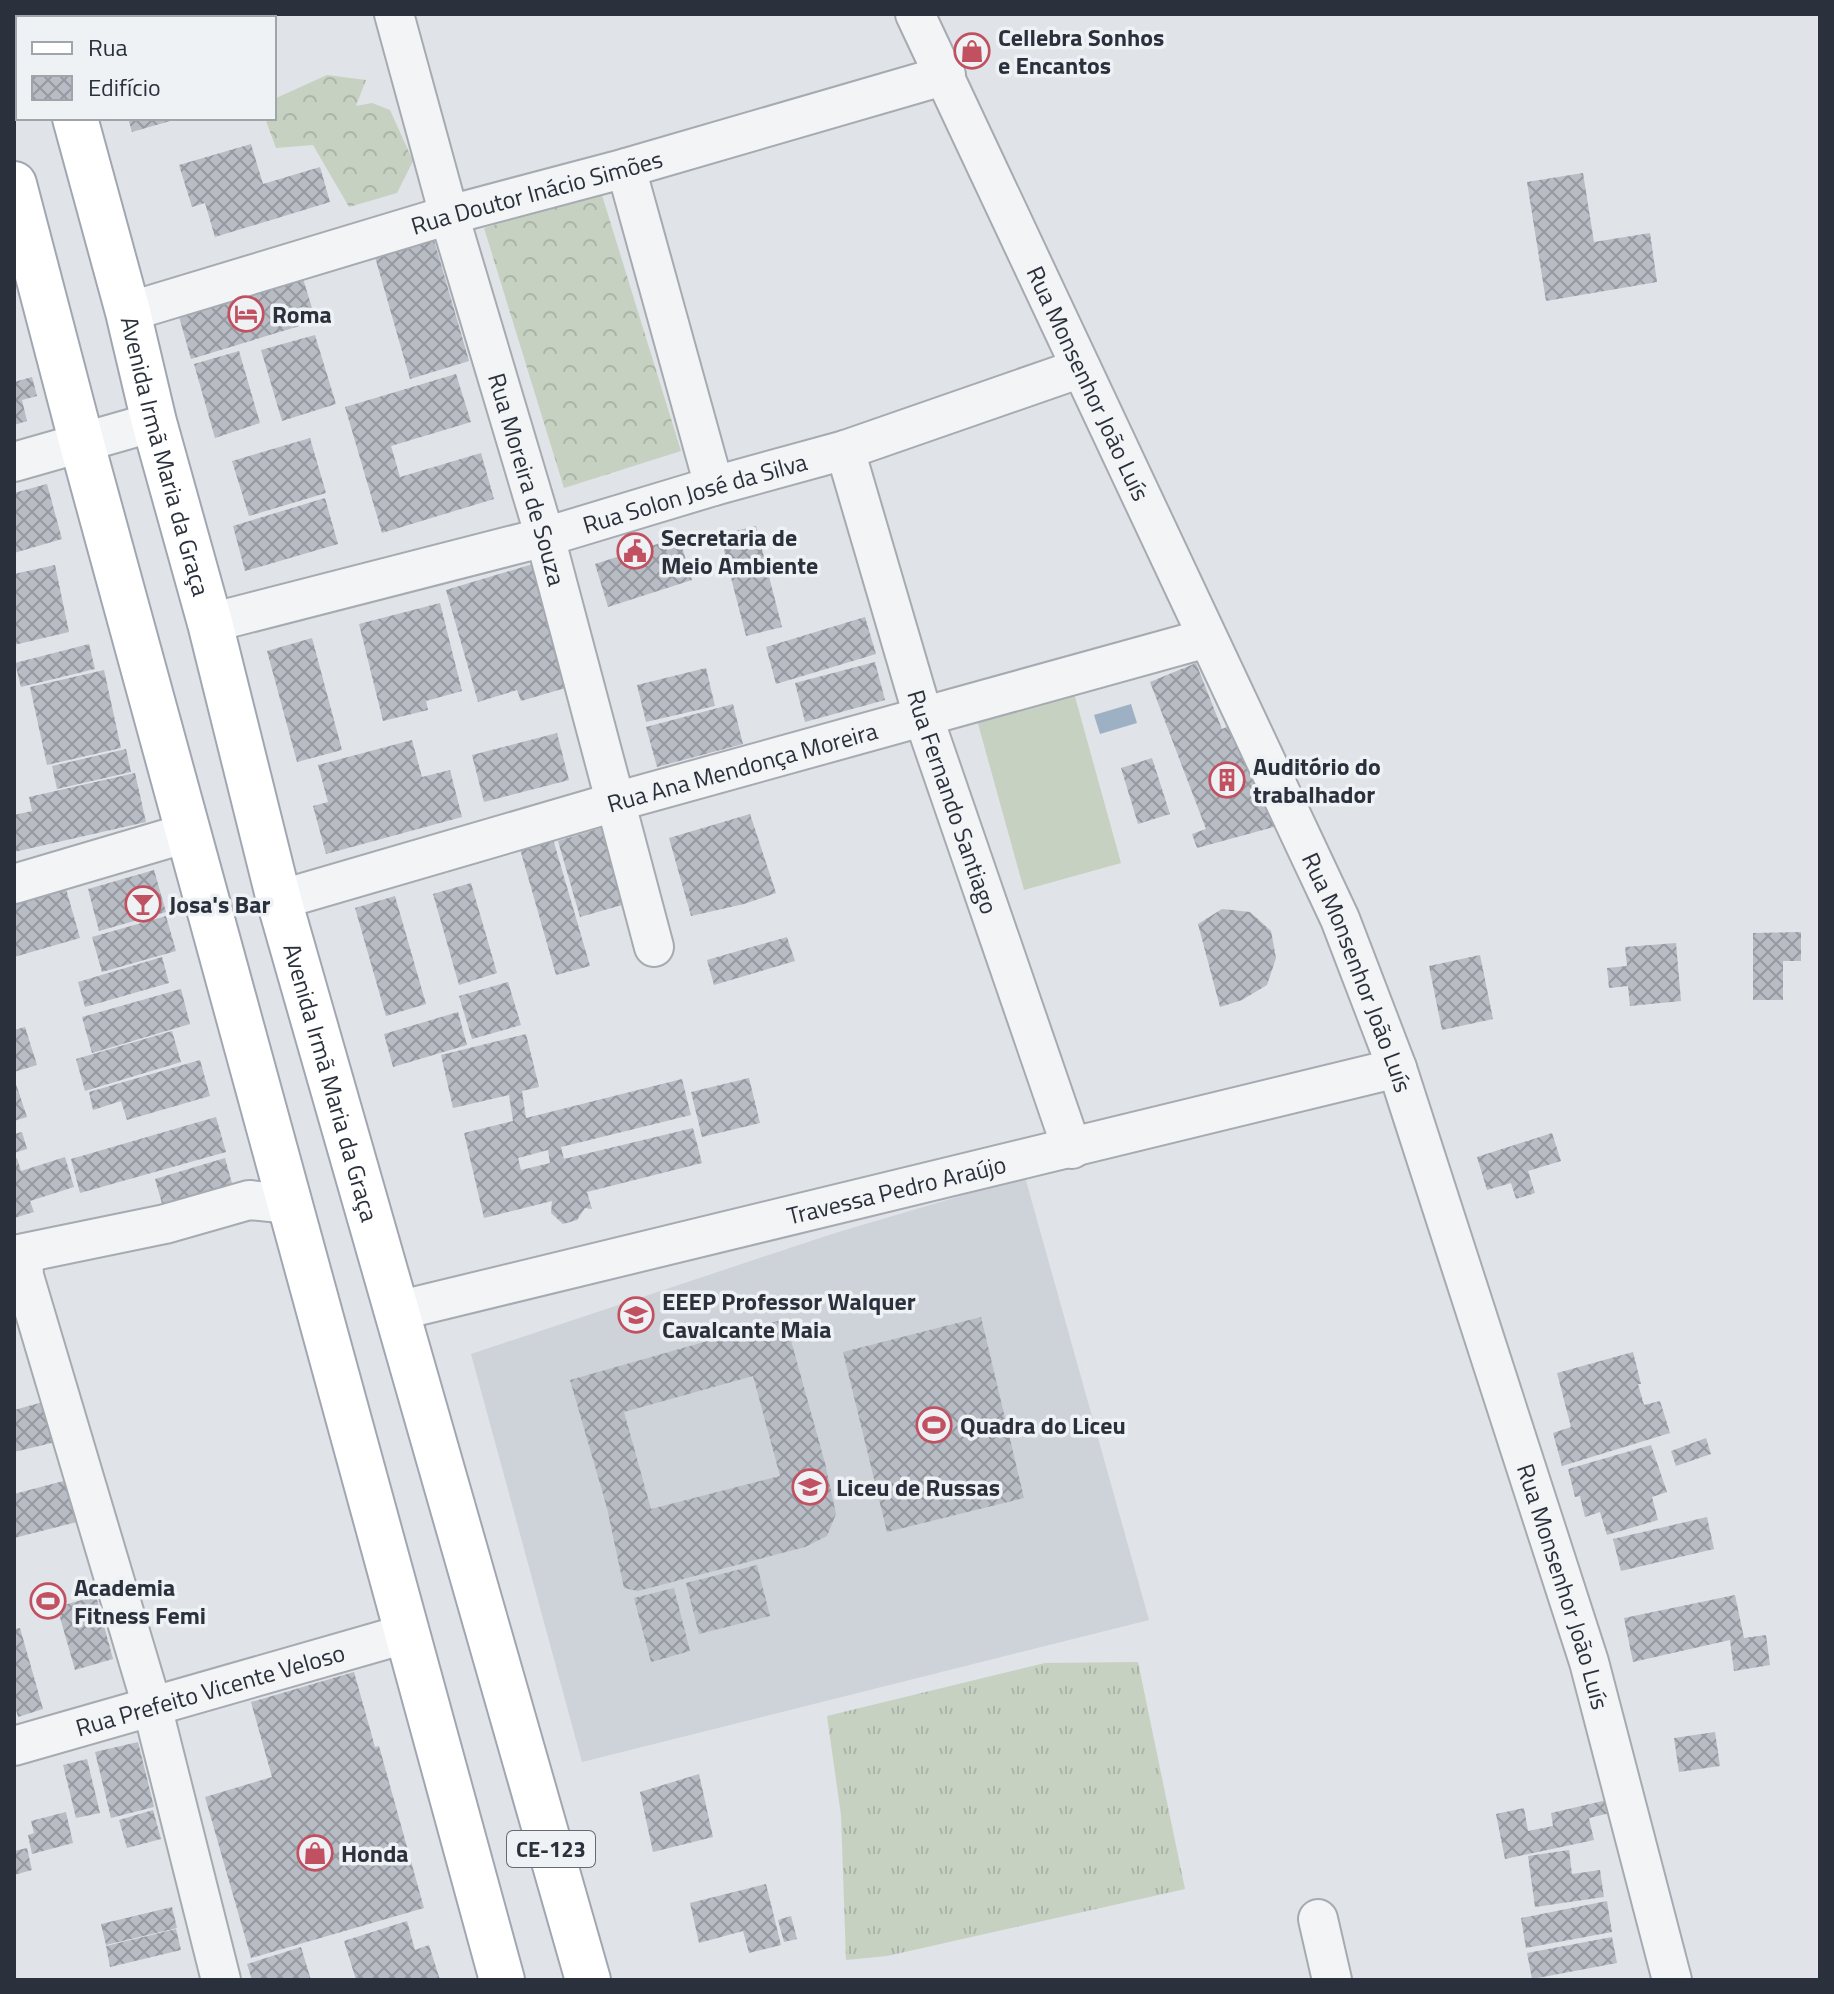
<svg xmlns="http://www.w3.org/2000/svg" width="1834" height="1994" font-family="'Titillium Web',sans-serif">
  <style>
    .built { fill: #ced2d9 }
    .grass { fill: url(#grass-tufts) }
    .forest { fill: url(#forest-crowns) }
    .pitch { fill: #c6d1c2 }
    .water { fill: #9eb0c4 }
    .building { fill: url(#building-cross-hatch); fill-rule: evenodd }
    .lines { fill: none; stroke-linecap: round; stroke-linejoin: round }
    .minor-casing { stroke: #a6aab1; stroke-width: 42 }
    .major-casing { stroke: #a0a7b2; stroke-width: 48 }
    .minor { stroke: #f2f4f6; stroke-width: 38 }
    .major { stroke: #fff; stroke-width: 44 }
    .labels { text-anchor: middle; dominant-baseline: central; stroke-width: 7; stroke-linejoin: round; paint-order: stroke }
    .shield { fill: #eff2f5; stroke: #656b74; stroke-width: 2 }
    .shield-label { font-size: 22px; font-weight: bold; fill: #2a313d }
    .poi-label { font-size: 24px; font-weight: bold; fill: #2a313d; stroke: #eff2f5; text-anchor: start }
    .street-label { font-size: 24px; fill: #2a313d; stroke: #eff2f5 }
  </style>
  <defs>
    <pattern id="grass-tufts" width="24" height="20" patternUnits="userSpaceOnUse" patternTransform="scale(2)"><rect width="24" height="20" fill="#c6d1c2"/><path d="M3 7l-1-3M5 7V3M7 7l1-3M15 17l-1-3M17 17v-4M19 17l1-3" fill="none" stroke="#aab4a8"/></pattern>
    <pattern id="forest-crowns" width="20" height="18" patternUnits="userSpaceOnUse" patternTransform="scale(2)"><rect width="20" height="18" fill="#c6d1c2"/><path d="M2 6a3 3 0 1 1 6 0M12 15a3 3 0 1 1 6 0" fill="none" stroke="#aab4a8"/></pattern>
    <pattern id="building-cross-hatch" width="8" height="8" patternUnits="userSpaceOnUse" patternTransform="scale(2)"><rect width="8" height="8" fill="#b8bcc4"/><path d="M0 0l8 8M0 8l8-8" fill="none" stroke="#9699a0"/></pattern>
  </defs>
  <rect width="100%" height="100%" fill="#e0e3e7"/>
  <path class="built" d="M1025,1177L1149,1620L582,1762L471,1354L832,1234Z"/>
  <path class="grass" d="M1138,1662L1185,1889L887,1956L846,1960L841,1815L827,1716L1045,1663Z"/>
  <g class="forest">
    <path d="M327,75L366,80L356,106L372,103L390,110L413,161L397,193L349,207L313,145L276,148L265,118H274V99Z"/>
    <path d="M601,192L681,451L564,488L484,228Z"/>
  </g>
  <path class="pitch" d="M1074,693L1121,863L1024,890L977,720Z"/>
  <path class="water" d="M1131,704L1137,723L1100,734L1094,715Z"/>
  <g class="building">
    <path d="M93,14H182V15L171,18H94Z"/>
    <path d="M128,118H177V119L132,132Z"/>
    <path d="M251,144L263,184L320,167L330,202L215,237L205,203L192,207L179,165Z"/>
    <path d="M1583,173L1594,242L1650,233L1657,282L1546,301L1527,182Z"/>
    <path d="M434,240L469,361L410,379L375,257Z"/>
    <path d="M300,269L316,321L191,359L176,306Z"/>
    <path d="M315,335L336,404L282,421L261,350Z"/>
    <path d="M239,351L260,423L215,438L194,364Z"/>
    <path d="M456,374L471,422L391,446L400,477L481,453L494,499L382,533L345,407Z"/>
    <path d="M32,377L37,396L22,400L27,421L14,425V382Z"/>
    <path d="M310,438L326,493L249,516L232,461Z"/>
    <path d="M47,484L62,539L14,553V493Z"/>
    <path d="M325,498L338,544L245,571L233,526Z"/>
    <path d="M756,526L782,627L746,636L720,535Z"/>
    <path d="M679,537L692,580L608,607L595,564Z"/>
    <path d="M536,563L572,686L521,701L517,690L478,702L446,590Z"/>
    <path d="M55,565L69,632L14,645V574Z"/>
    <path d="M440,603L462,691L426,701L428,710L383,721L359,624Z"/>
    <path d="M865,617L876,654L776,684L766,647Z"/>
    <path d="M312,638L342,750L297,762L267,651Z"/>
    <path d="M89,644L95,669L21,687L15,663Z"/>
    <path d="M875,662L885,700L805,722L795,683Z"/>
    <path d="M1196,663L1222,729L1242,721L1285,824L1197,848L1192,834L1206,829L1150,682Z"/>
    <path d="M706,668L715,706L646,722L637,685Z"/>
    <path d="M104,670L121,748L47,765L30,687Z"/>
    <path d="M733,704L743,744L657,767L646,727Z"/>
    <path d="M557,733L569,780L484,802L472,755Z"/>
    <path d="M412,740L422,777L450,770L462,817L326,854L313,806L328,802L318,765Z"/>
    <path d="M126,749L131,772L57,789L52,766Z"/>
    <path d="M1152,758L1170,814L1138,824L1121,768Z"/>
    <path d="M135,773L146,822L14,852V815L32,811L29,797Z"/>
    <path d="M750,814L776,893L744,904L691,916L669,838Z"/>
    <path d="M601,828L622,905L580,917L558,841Z"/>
    <path d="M553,839L590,966L556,975L520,849Z"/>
    <path d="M154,870L166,912L99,931L88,889Z"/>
    <path d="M471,883L497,973L459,985L433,894Z"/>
    <path d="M66,889L80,938L14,957V904Z"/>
    <path d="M395,896L426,1004L386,1016L355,908Z"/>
    <path d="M1222,909L1250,912L1271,931L1276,958L1267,985L1242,1000L1220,1007L1198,924Z"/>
    <path d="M166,916L176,951L102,972L92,937Z"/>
    <path d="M1801,932V961H1783V1000H1753V933Z"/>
    <path d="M787,937L795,961L714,985L707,960Z"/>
    <path d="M1676,943L1681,1001L1630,1006L1628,986L1609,988L1607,968L1627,966L1625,947Z"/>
    <path d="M1480,955L1493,1019L1442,1030L1429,966Z"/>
    <path d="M162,957L169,983L85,1007L78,982Z"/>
    <path d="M508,982L521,1025L472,1039L459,996Z"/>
    <path d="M181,989L190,1024L92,1053L82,1017Z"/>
    <path d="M458,1012L467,1045L393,1067L384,1034Z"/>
    <path d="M25,1027L37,1065L14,1072V1030Z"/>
    <path d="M172,1031L181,1062L85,1091L76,1059Z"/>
    <path d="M526,1034L539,1087L522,1091L526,1118L682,1079L691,1115L561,1147L564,1159L693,1128L702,1163L587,1192L592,1209L585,1208L577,1220L563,1224L551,1213L552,1201L484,1218L464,1133L513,1121L509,1095L453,1108L441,1055ZM548,1150L550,1163L521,1170L518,1158Z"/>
    <path d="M200,1060L210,1096L127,1120L121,1101L93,1110L89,1092Z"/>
    <path d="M14,1078L27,1117L14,1121Z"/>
    <path d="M749,1078L760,1123L702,1137L691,1092Z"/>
    <path d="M216,1117L226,1152L80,1193L71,1159Z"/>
    <path d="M22,1132L27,1149L14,1153V1134Z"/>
    <path d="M1552,1133L1561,1161L1528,1171L1535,1193L1516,1199L1511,1183L1487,1190L1477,1157Z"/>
    <path d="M65,1157L74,1187L30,1201L34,1212L14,1218V1159L17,1158L21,1171Z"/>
    <path d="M225,1158L233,1187L163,1207L155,1179Z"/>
    <path d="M981,1317L1024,1498L887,1532L843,1352Z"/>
    <path d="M785,1319L825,1463L836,1514L827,1536L805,1547L638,1591L624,1588L607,1508L570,1380ZM753,1376L780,1476L651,1509L624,1412Z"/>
    <path d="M1633,1352L1641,1384H1638L1644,1405L1660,1401L1670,1433L1562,1466L1553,1433L1571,1427L1557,1373Z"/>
    <path d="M54,1399L64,1440L14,1452V1410Z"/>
    <path d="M1706,1438L1711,1454L1676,1466L1671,1451Z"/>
    <path d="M1651,1445L1667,1492L1652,1497L1658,1520L1607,1535L1600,1512L1585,1517L1580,1496L1575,1497L1568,1469Z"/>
    <path d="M71,1479L81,1521L14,1538V1494Z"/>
    <path d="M1707,1517L1714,1549L1621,1571L1613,1539Z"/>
    <path d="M757,1565L770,1616L699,1634L686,1583Z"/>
    <path d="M674,1588L690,1651L651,1662L634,1598Z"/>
    <path d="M1735,1595L1744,1638L1766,1635L1770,1665L1734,1671L1730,1640L1633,1662L1624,1618Z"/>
    <path d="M96,1596L113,1659L75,1670L57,1607Z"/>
    <path d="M20,1628L43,1709L18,1717L14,1703V1629Z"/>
    <path d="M354,1672L375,1747L379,1746L424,1908L251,1958L205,1797L272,1777L251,1702Z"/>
    <path d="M1715,1732L1720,1766L1679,1772L1674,1738Z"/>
    <path d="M138,1742L154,1807L111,1818L95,1752Z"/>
    <path d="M87,1759L100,1813L76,1818L63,1765Z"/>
    <path d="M699,1774L713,1837L653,1852L640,1792Z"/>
    <path d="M1607,1800L1610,1813L1589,1818L1594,1840L1505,1859L1496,1814L1524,1808L1528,1831L1553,1826L1551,1813Z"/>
    <path d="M153,1810L161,1839L127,1848L119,1820Z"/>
    <path d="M66,1812L73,1843L32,1854L28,1835L34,1833L31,1821Z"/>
    <path d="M27,1848L32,1870L14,1875V1851Z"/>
    <path d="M1569,1850L1572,1874L1600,1870L1604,1897L1535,1907L1528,1856Z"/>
    <path d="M766,1884L781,1945L749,1953L743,1931L699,1943L690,1903Z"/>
    <path d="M1607,1901L1612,1932L1526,1948L1521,1918Z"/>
    <path d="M172,1907L177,1928L106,1945L101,1924Z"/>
    <path d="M791,1916L797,1939L784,1942L778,1920Z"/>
    <path d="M407,1921L415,1950L429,1945L440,1980H356L344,1941Z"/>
    <path d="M176,1929L181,1950L110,1967L106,1946Z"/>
    <path d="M1612,1937L1617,1963L1532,1979L1527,1953Z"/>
    <path d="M301,1947L311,1980H252L247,1964Z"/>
  </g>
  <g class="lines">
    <defs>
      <g id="minor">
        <path id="s1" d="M394,14L449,215L545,537L654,947"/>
        <path id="s2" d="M915,14L1340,919L1397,1068L1589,1662L1672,1980"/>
        <path d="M626,168L714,486"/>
        <path id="s3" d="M128,312L449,215L626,168L946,75"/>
        <path id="s4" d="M845,450L923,716L1072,1149"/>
        <path d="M14,462L154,422"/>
        <path id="s5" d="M210,623L545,537L714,486L845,450L1081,368"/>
        <path d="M14,884L190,832"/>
        <path id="s6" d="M279,900L615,802L1207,638"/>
        <path d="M23,1254L24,1276L152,1706L221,1980"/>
        <path d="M14,1255L165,1224L249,1200L290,1204"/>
        <path id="s7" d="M397,1311L1397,1068"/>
        <path id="s8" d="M14,1746L405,1634"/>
        <path d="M1318,1919L1332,1980"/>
      </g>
      <g id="major">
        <path d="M46,14L47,18"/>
        <path id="s9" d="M75,118L128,312L154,422L210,623L279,900L588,1980"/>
        <path d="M14,184L82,444L502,1980"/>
      </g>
    </defs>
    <use href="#minor" class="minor-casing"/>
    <use href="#major" class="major-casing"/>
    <use href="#minor" class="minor"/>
    <use href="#major" class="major"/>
  </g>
  <defs>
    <symbol id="shop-ring" viewBox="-11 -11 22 22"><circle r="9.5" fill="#eff2f5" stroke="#c15161" stroke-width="1.5"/><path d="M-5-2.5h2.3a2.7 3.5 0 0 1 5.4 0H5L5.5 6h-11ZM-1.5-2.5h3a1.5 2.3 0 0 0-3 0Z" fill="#c15161"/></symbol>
    <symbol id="hotel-ring" viewBox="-11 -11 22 22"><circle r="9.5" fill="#eff2f5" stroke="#c15161" stroke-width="1.5"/><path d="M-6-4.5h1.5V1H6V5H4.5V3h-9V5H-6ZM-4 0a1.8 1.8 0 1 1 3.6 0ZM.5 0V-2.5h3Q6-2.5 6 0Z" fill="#c15161"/></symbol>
    <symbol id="civic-ring" viewBox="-11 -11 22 22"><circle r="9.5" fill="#eff2f5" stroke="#c15161" stroke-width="1.5"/><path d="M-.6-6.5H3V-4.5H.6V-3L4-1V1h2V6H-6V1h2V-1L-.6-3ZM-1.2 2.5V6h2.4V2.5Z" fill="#c15161"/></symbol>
    <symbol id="building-ring" viewBox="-11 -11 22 22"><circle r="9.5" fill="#eff2f5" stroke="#c15161" stroke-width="1.5"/><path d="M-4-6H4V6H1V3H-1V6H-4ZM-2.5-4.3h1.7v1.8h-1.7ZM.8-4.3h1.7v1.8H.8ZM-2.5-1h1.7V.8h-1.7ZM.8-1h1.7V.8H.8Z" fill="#c15161"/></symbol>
    <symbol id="bar-ring" viewBox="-11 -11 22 22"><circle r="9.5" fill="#eff2f5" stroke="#c15161" stroke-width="1.5"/><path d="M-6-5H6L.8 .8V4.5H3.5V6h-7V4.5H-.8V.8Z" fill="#c15161"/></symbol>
    <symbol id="school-ring" viewBox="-11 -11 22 22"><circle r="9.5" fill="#eff2f5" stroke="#c15161" stroke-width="1.5"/><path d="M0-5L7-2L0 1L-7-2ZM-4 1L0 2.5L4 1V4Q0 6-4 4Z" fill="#c15161"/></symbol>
    <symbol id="stadium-ring" viewBox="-11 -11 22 22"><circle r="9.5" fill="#eff2f5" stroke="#c15161" stroke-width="1.5"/><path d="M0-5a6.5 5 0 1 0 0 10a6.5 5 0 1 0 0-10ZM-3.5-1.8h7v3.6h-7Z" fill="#c15161"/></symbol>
  </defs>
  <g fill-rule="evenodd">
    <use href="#shop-ring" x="952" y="31" width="40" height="40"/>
    <use href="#hotel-ring" x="226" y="294" width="40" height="40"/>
    <use href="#civic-ring" x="615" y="531" width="40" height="40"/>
    <use href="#building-ring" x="1207" y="760" width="40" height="40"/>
    <use href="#bar-ring" x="123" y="884" width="40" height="40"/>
    <use href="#school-ring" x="616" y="1295" width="40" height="40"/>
    <use href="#stadium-ring" x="914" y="1405" width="40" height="40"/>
    <use href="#school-ring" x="790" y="1467" width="40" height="40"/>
    <use href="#stadium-ring" x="28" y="1581" width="40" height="40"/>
    <use href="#shop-ring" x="295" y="1833" width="40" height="40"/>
  </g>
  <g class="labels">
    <rect class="shield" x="507" y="1831" width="88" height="36" rx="6"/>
    <g class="shield-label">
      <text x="551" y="1849">CE-123</text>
    </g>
    <g class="poi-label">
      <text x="998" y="37">Cellebra Sonhos<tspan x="998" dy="28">e Encantos</tspan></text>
      <text x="272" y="314">Roma</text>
      <text x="661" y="537">Secretaria de<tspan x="661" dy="28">Meio Ambiente</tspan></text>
      <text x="1253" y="766">Auditório do<tspan x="1253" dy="28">trabalhador</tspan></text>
      <text x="169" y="904">Josa's Bar</text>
      <text x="662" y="1301">EEEP Professor Walquer<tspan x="662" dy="28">Cavalcante Maia</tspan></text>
      <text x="960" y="1425">Quadra do Liceu</text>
      <text x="836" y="1487">Liceu de Russas</text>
      <text x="74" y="1587">Academia<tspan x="74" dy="28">Fitness Femi</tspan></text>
      <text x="341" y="1853">Honda</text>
    </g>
    <g class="street-label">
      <text stroke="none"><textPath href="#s3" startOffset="426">Rua Doutor Inácio Simões</textPath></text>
      <text stroke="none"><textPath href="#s2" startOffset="408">Rua Monsenhor João Luís</textPath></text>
      <text stroke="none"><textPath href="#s9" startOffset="350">Avenida Irmã Maria da Graça</textPath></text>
      <text stroke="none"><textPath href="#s1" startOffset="484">Rua Moreira de Souza</textPath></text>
      <text stroke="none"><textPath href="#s5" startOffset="502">Rua Solon José da Silva</textPath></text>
      <text stroke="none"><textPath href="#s6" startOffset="482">Rua Ana Mendonça Moreira</textPath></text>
      <text stroke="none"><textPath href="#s4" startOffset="368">Rua Fernando Santiago</textPath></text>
      <text stroke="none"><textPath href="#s2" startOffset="1056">Rua Monsenhor João Luís</textPath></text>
      <text stroke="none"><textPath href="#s9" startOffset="998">Avenida Irmã Maria da Graça</textPath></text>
      <text stroke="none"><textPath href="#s7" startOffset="514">Travessa Pedro Araújo</textPath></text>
      <text stroke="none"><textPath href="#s2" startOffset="1704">Rua Monsenhor João Luís</textPath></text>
      <text stroke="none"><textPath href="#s8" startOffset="204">Rua Prefeito Vicente Veloso</textPath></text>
    </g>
  </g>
  <rect width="1834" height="1994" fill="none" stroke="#2a313d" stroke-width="32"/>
  <rect x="16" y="16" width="260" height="104" fill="#eff2f5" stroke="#a0a5ab" stroke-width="2"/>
  <rect x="32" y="42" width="40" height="12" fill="#ffffff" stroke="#a0a5ab" stroke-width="2"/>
  <text x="88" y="56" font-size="24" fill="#2a313d">Rua</text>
  <rect x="32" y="76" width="40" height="24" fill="url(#building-cross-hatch)" stroke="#a0a5ab" stroke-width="2"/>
  <text x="88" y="96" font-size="24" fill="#2a313d">Edifício</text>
</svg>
